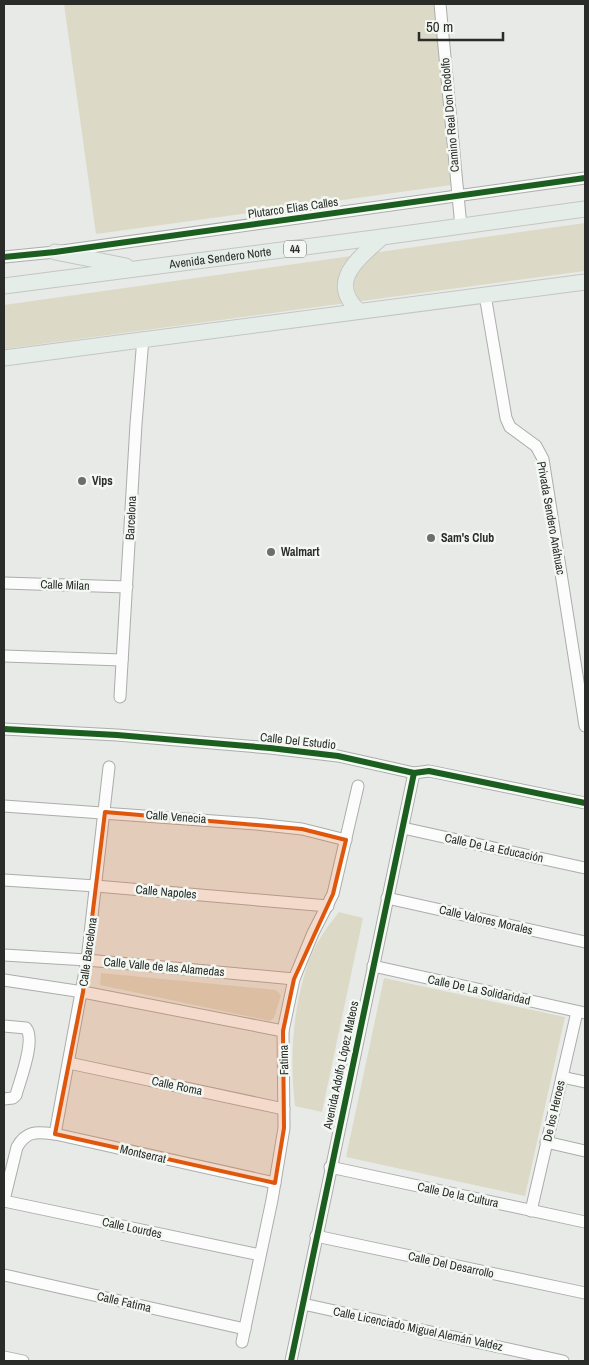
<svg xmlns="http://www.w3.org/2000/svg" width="589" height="1365" font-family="'Archivo Narrow',sans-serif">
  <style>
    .green { fill: #dcdac7 }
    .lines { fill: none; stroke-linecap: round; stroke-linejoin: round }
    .minor-casing { stroke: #abadab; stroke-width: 13 }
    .major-casing { stroke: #c4c6c3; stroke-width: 17 }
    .minor { stroke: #fbfcfb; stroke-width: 11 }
    .major { stroke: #e5ede9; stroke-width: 15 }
    .cycleway-casing { stroke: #f3f8f2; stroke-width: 9 }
    .cycleway { stroke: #1b5e20; stroke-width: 6 }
    .marked { fill: #de570d; fill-opacity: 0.2; stroke: #de570d; stroke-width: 4; stroke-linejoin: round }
    .poi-dot { fill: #6c6e6b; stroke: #f3f8f2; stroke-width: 2 }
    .labels { text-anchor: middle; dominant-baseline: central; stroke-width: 5; stroke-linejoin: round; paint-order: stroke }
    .shield { fill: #f3f8f2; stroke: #666965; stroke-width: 1 }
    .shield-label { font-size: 11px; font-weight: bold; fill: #2a2c29 }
    .street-label { font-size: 12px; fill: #2a2c29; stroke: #f3f8f2 }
    .poi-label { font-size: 12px; font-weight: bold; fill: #2a2c29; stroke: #f3f8f2; text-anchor: start }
  </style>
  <rect width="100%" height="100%" fill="#e7eae6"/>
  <g class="green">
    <path d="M64,4H435L451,185L96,234Z"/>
    <path d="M585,223V271L4,349V305Z"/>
    <path d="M339,912L363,918L322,1112L295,1106C290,1061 292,1019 304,976C308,963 313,949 321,937C326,928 333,920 339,912Z"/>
    <path d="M101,973L276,990L281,995L274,1018L270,1021L100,985Z"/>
    <path d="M384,978L565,1017L525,1196L346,1157Z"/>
  </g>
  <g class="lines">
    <defs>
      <g id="minor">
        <path d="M440,4L461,227"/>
        <path d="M4,257L55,252L585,178"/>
        <path d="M485,295L506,418L510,427L536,446L543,459L585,726"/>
        <path d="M4,583L127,587"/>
        <path d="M4,656L122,660"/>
        <path d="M120,697L136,424L143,338"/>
        <path d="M4,729L117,735L270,748L338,756L414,773L429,771L585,803"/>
        <path d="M4,806L256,824L302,829L346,840"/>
        <path d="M403,828L585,868"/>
        <path d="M4,880L96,886L328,906"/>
        <path d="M387,898L585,942"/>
        <path d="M4,955L87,960L294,979"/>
        <path d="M373,966L585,1013"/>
        <path d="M4,980L83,992L283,1031"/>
        <path d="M4,1026L26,1028C36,1040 20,1080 16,1095L13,1098L4,1099"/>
        <path d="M69,1063L284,1109"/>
        <path d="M562,1077L585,1082"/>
        <path d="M55,1134L87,960L109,767"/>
        <path d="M546,1142L585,1151"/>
        <path d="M330,1167L585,1222"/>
        <path d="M4,1200L17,1147C27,1130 37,1132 55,1134L275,1183"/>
        <path d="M4,1201L260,1255"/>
        <path d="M531,1211L577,1012"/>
        <path d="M316,1236L585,1293"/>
        <path d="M4,1275L245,1329"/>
        <path d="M303,1304L563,1361"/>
        <path d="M242,1342L272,1200L284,1128L283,1031L294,979L313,933L333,894L358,786"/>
        <path d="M4,1357L23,1361"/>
        <path d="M291,1361L414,773"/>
      </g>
      <g id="major">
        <path d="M55,252L126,266"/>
        <path id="s1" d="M4,286L382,237L585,209"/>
        <path d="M359,311C326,281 360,258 382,237"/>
        <path d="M4,358L585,282"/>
      </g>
    </defs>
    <use href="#minor" class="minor-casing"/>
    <use href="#major" class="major-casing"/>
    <use href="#minor" class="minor"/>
    <use href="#major" class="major"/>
    <defs>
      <g id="cycleway">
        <path d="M4,257L55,252L585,178"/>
        <path d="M4,729L117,735L270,748L338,756L414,773L429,771L585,803"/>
        <path d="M291,1361L414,773"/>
      </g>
    </defs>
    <use href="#cycleway" class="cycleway-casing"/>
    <use href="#cycleway" class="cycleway"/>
  </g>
  <path class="marked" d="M105,812L302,829L346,840L333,894L294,979L283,1031L284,1128L275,1183L55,1134L83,992Z"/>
  <g class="poi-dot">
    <circle cx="82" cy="481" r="5"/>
    <circle cx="431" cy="538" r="5"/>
    <circle cx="271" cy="552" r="5"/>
  </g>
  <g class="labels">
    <rect class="shield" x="284" y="240.5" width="22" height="17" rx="4"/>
    <g class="shield-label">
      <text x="295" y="249">44</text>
    </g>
    <g class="street-label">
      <text transform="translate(450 115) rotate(-95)">Camino Real Don Rodolfo</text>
      <text transform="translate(293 208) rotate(-8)">Plutarco Elias Calles</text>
      <text stroke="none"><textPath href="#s1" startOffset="218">Avenida Sendero Norte</textPath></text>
      <text transform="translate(131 518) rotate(-87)">Barcelona</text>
      <text transform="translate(551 518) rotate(80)">Privada Sendero Anáhuac</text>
      <text transform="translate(65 585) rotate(2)">Calle Milan</text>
      <text transform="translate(298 741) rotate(6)">Calle Del Estudio</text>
      <text transform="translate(176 817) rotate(4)">Calle Venecia</text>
      <text transform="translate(494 848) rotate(12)">Calle De La Educación</text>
      <text transform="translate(166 892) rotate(5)">Calle Napoles</text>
      <text transform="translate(486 920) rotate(13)">Calle Valores Morales</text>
      <text transform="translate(88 952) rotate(-82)">Calle Barcelona</text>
      <text transform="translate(164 967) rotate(5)">Calle Valle de las Alamedas</text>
      <text transform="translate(479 990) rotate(12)">Calle De La Solidaridad</text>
      <text transform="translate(284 1060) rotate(-91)">Fatima</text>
      <text transform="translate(341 1065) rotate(-78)">Avenida Adolfo López Mateos</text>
      <text transform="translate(177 1086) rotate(12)">Calle Roma</text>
      <text transform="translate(554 1111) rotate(-77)">De los Heroes</text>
      <text transform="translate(143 1154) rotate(13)">Montserrat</text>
      <text transform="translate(458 1195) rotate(12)">Calle De la Cultura</text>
      <text transform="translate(132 1228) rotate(12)">Calle Lourdes</text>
      <text transform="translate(451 1265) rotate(12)">Calle Del Desarrollo</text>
      <text transform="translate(124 1302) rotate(13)">Calle Fatima</text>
      <text transform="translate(418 1329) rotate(12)">Calle Licenciado Miguel Alemán Valdez</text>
    </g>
    <g class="poi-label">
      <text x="92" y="481">Vips</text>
      <text x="441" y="538">Sam's Club</text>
      <text x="281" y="552">Walmart</text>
    </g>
  </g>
  <rect width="589" height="1365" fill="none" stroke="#2a2c29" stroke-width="10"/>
  <path d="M419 32v8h84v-8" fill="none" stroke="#2a2c29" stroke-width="2.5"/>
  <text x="426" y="32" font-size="15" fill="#2a2c29" stroke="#f3f8f2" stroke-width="4" paint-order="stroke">50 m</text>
</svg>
